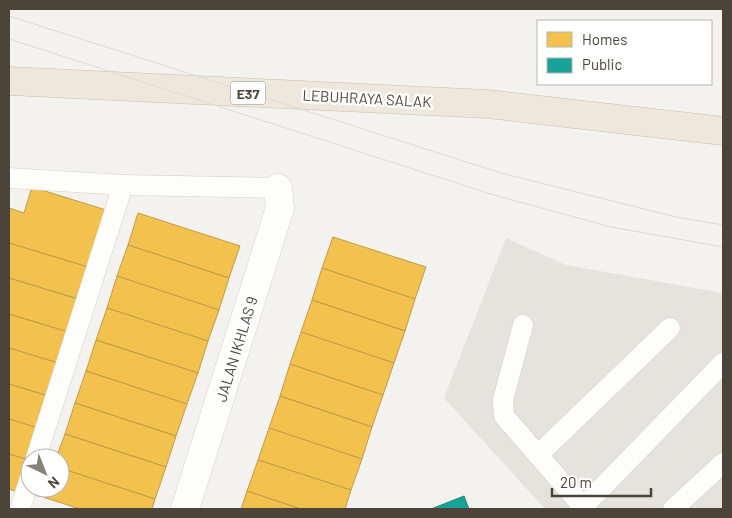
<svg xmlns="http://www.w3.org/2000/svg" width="732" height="518" font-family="Barlow,sans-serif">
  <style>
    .parking { fill: #e6e3df }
    .homes { fill: #f2c14e; stroke: #c09c48 }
    .public { fill: #17a398; stroke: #27867c }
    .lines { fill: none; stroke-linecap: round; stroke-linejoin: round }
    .lane-casing { stroke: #d2d0cb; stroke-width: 21 }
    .street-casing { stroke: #d2d0cb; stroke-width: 29 }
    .highway-casing { stroke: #ccbfa9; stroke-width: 29 }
    .lane { stroke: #fdfdfc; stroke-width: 20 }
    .street { stroke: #fdfdfc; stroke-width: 28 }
    .highway { stroke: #ede8db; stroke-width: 28 }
    .tram { stroke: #dbdbda; stroke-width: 1 }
    .labels { text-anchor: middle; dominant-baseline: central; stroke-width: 5; stroke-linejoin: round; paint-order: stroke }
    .shield { fill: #fff; stroke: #817c74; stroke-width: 1 }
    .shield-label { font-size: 14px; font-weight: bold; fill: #4b4439 }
    .street-label { font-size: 15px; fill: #4b4439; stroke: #fff }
  </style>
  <rect width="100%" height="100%" fill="#f4f2ee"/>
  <path class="parking" d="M506,238L566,265L723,293V509H545L444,398Z"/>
  <g class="homes">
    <path d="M32,187L106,210L88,267L9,243V208L24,213Z"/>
    <path d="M138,213L240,246L229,278L128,245Z"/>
    <path d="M333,237L426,267L415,299L322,268Z"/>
    <path d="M9,243L88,267L78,299L9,278Z"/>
    <path d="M128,245L229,278L219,310L117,276Z"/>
    <path d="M322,268L415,299L405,331L312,300Z"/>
    <path d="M117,276L219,310L208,341L107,308Z"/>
    <path d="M9,278L78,299L68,332L9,314Z"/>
    <path d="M312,300L405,331L394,363L301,332Z"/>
    <path d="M107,308L208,341L198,373L96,340Z"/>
    <path d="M9,314L68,332L58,363L9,348Z"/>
    <path d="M301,332L394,363L383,395L290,364Z"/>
    <path d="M96,340L198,373L187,404L86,371Z"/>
    <path d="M9,348L58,363L48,396L9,384Z"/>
    <path d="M290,364L383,395L372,427L280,396Z"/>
    <path d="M86,371L187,404L176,436L75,403Z"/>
    <path d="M9,384L48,396L38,428L9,419Z"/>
    <path d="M280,396L372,427L362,459L269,428Z"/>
    <path d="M75,403L176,436L166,467L65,434Z"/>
    <path d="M9,419L38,428L28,460L9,454Z"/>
    <path d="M269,428L362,459L351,490L258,460Z"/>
    <path d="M65,434L166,467L155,499L60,468V458H56Z"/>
    <path d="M9,454L28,460L18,492L9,489Z"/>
    <path d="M258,460L351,490L345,509H301L247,491Z"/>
    <path d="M60,468L155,499L152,509H80L43,497L46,488H60Z"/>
    <path d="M247,491L301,509H241Z"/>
  </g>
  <path class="public" d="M464,496L469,509H431Z"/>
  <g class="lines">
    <defs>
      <g id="lane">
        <path d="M9,178L123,185L278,188"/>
        <path d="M523,325L503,400L504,416L585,509"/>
        <path d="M539,454L670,328"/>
        <path d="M36,458L123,185"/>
        <path d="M583,507L723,363"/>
        <path d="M20,509L30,478"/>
        <path d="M673,509L723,463"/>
      </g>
      <path id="street" d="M185,509L280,208L278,188"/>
      <path id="highway" d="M9,81L488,104L723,131"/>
    </defs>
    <use href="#lane" class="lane-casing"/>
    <use href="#street" class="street-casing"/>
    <use href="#highway" class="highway-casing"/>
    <use href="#lane" class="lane"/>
    <use href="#street" class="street"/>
    <use href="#highway" class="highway"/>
    <g class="tram">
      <path d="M9,16L501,173L676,217L723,225"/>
      <path d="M9,39L494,195L611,227L723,247"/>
    </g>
  </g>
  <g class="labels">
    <rect class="shield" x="230.5" y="81.5" width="35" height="23" rx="4"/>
    <g class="shield-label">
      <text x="248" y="93">E37</text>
    </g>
    <g class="street-label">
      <text transform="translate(367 98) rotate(3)">LEBUHRAYA SALAK</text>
      <text transform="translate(236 349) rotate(-73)">JALAN IKHLAS 9</text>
    </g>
  </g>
  <rect width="732" height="518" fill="none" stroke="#4b4439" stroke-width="20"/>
  <rect x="537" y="20" width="175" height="65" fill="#ffffff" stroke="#b7b4b0"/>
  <rect x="547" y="32" width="25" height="15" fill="#f2c14e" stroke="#b7b4b0"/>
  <text x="582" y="45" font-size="15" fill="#4b4439">Homes</text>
  <rect x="547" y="58" width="25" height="15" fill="#17a398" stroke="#b7b4b0"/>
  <text x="582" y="70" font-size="15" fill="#4b4439">Public</text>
  <g transform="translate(45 473) rotate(137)"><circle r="24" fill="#ffffff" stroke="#b7b4b0"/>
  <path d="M0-4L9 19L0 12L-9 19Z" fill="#868178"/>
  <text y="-8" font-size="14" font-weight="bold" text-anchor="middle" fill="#4b4439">N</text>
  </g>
  <path d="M552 488v8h99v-8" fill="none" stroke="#4b4439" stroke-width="2.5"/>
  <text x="560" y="488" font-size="15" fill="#4b4439" stroke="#ffffff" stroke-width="4" paint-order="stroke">20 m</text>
</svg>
